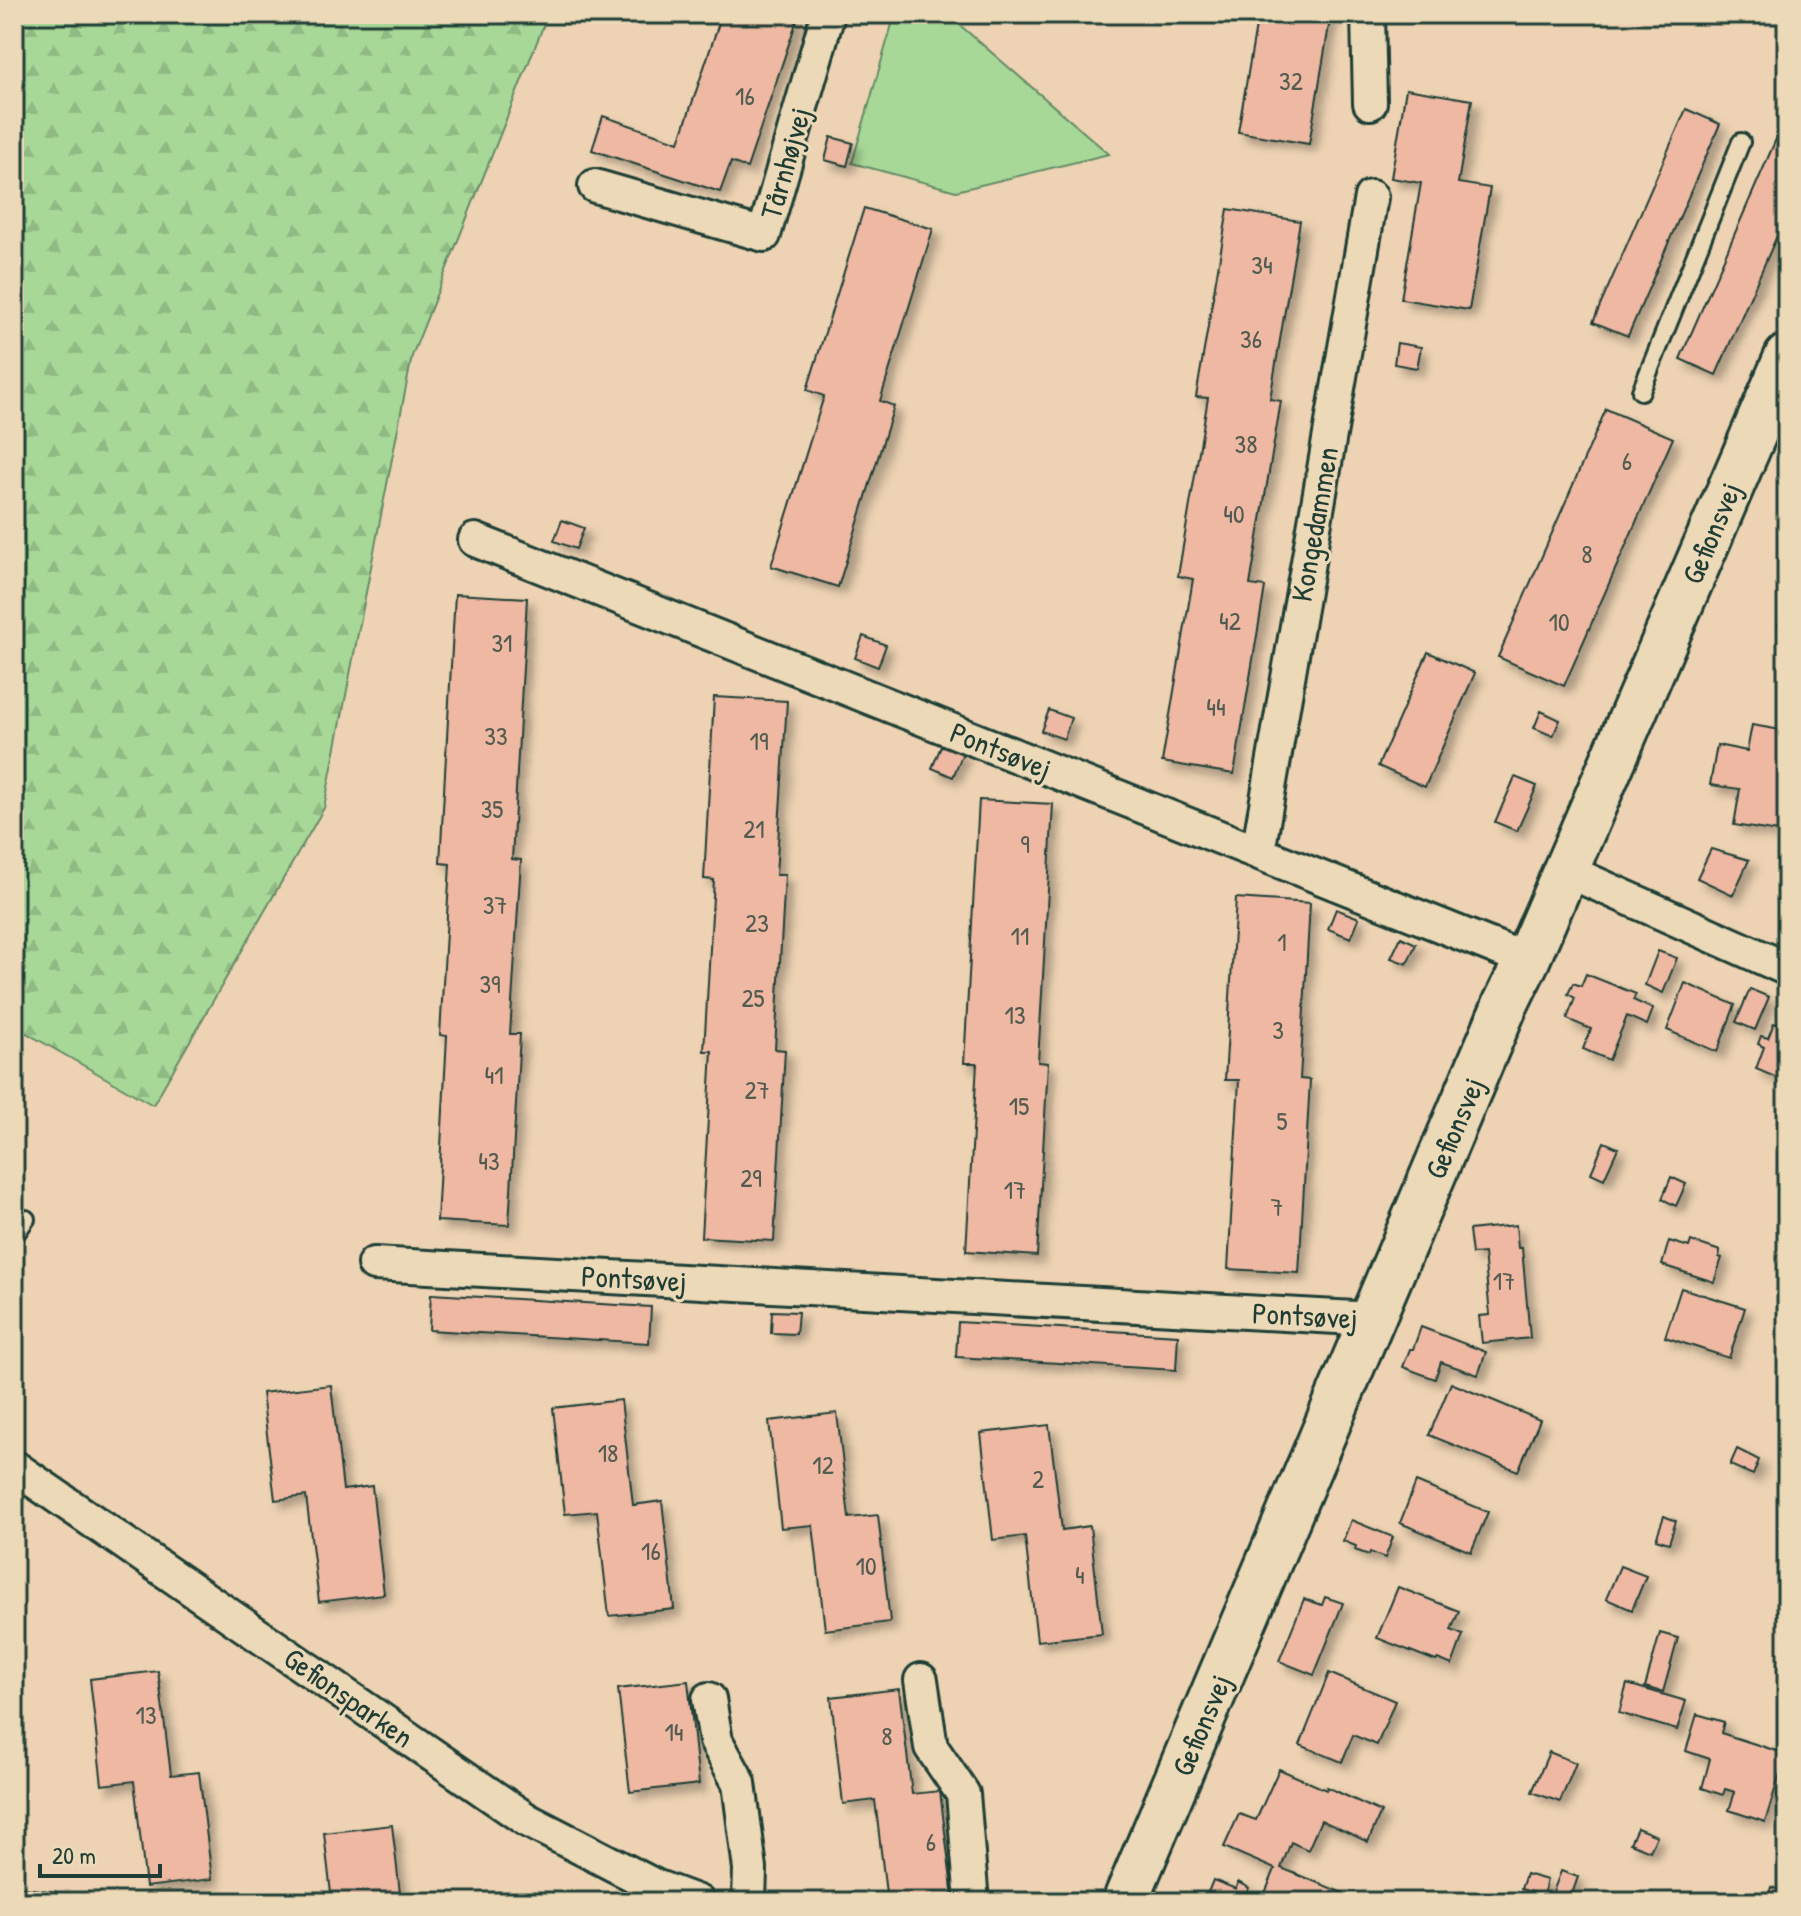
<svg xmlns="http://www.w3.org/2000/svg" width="1801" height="1916" font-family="'Patrick Hand',sans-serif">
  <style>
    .forest { fill: url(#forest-firs); stroke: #648a66; stroke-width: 2 }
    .park { fill: #a8d898; stroke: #648a66; stroke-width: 2 }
    .building { fill: #eeb8a3; stroke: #1f3d34; stroke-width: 2; filter: url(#shadow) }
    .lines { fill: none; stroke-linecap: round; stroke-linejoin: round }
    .service-casing { stroke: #1f3d34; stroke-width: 22 }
    .minor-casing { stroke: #1f3d34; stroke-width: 38 }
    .secondary-casing { stroke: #1f3d34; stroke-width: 50 }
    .service { stroke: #ecd9b7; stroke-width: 16 }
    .minor { stroke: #ecd9b7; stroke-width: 32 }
    .secondary { stroke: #ecd9b7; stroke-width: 44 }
    .labels { text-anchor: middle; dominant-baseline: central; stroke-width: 6; stroke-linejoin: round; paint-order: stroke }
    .number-label { font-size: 26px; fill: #535c50 }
    .street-label { font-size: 30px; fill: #1f3d34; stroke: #ecd9b7 }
  </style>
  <defs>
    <pattern id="forest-firs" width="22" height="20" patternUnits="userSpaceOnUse" patternTransform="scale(2)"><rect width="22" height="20" fill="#a8d898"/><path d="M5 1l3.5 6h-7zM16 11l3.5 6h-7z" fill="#90ba84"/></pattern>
    <filter id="shadow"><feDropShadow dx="7" dy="7" stdDeviation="4" flood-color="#0004"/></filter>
  </defs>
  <rect width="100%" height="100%" fill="#edd3b3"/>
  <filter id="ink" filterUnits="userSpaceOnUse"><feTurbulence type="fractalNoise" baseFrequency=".0125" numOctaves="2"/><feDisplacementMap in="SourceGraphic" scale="16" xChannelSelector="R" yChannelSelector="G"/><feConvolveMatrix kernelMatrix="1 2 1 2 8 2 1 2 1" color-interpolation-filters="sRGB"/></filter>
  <g filter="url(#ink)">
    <path class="forest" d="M19,14H548L412,356L324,808L153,1105L14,1026V20Z"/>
    <path class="park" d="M895,14H947L1109,154L956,191L852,163Z"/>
    <g class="building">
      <path d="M722,14H799L747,168L731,162L720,192L592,150L603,116L679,142Z"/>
      <path d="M1258,14H1331L1309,144L1238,132Z"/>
      <path d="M1406,89L1472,100L1458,183L1490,188L1469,310L1401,299L1421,183L1391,178Z"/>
      <path d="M1686,109L1720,124L1628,336L1593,322Z"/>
      <path d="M1787,114V213L1716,375L1680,359Z"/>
      <path d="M831,137L853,143L847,166L825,160Z"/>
      <path d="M864,208L933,229L880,401L894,406L838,587L771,566L824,396L807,390Z"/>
      <path d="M1228,209L1300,221L1270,399L1281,401L1250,585L1265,587L1234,774L1162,762L1193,579L1178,576L1208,398L1196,397Z"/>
      <path d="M1397,343L1421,347L1417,368L1394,364Z"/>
      <path d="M1606,409L1673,438L1564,686L1498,657Z"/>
      <path d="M562,520L584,528L576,549L554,541Z"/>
      <path d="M455,594L527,598L512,859L521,860L510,1034H520L509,1225L437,1221L447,1036L440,1035L450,864L440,863Z"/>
      <path d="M1784,598L1787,599V628L1778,626Z"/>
      <path d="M863,636L886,645L878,667L855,658Z"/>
      <path d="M1428,652L1475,673L1425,787L1378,766Z"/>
      <path d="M714,697L787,701L776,875H785L775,1049L785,1050L774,1241L701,1237L712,1051H704L714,880L704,879Z"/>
      <path d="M1049,710L1071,718L1064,739L1041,731Z"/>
      <path d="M1541,711L1560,720L1553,736L1534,728Z"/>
      <path d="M1752,725L1787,731V821L1785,833L1734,825L1740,789L1710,785L1717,745L1747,751Z"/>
      <path d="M942,744L963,753L953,777L932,768Z"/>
      <path d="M1515,777L1537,786L1517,831L1495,822Z"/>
      <path d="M979,800L1053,804L1038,1062L1048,1063L1037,1256L966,1251L977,1063H964Z"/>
      <path d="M1711,849L1749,860L1733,895L1697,878Z"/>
      <path d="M1236,898L1310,903L1300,1079L1310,1080L1299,1273L1228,1269L1239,1080H1225Z"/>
      <path d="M1336,909L1359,918L1351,938L1328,929Z"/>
      <path d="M1401,937L1416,944L1407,964L1391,958Z"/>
      <path d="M1658,951L1677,958L1663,993L1645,985Z"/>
      <path d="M1586,974L1636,994L1633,1000L1653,1009L1647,1025L1627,1016L1609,1060L1583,1049L1591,1029L1567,1019L1575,998L1568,994L1573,983L1581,986Z"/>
      <path d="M1685,983L1735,1005L1717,1052L1667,1030Z"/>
      <path d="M1750,989L1769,997L1755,1030L1736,1022Z"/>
      <path d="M1774,1023L1787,1029V1082L1756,1069L1764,1047L1758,1044L1761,1036L1768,1038Z"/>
      <path d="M1604,1142L1618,1148L1604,1179L1591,1173Z"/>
      <path d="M1671,1177L1686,1184L1676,1206L1662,1199Z"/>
      <path d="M1516,1225L1518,1248H1522L1530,1338L1482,1343L1479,1316L1490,1315L1484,1253L1472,1254L1469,1230Z"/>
      <path d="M1669,1241L1689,1247L1691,1241L1720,1251L1719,1257L1722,1258L1714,1282L1662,1265Z"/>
      <path d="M1681,1288L1745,1308L1729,1358L1665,1337Z"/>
      <path d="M431,1294L651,1307L649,1343L429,1330Z"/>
      <path d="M772,1311L798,1312L796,1334L771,1333Z"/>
      <path d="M958,1322L1178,1335L1176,1370L956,1357Z"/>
      <path d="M1421,1327L1486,1352L1478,1375L1441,1362L1435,1379L1403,1367L1410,1349H1413Z"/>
      <path d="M1451,1383L1540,1420L1518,1471L1429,1435Z"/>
      <path d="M331,1385L343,1490L372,1486L384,1594L319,1602L306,1496L275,1500L262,1393Z"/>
      <path d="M621,1400L633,1505L662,1501L674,1609L609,1616L597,1511L565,1514L553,1408Z"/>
      <path d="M837,1413L849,1518L878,1515L890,1622L825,1630L813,1525L781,1528L769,1421Z"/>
      <path d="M1049,1425L1062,1530L1090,1526L1102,1634L1037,1641L1025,1536L993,1540L981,1433Z"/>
      <path d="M1737,1449L1759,1460L1753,1475L1730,1465Z"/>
      <path d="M1416,1482L1488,1512L1471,1552L1400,1523Z"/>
      <path d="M1664,1516L1676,1521L1669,1543L1656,1539Z"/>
      <path d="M1351,1520L1393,1537L1385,1558L1370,1552L1369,1555L1355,1550L1356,1546L1343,1541Z"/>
      <path d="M1620,1566L1646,1576L1632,1610L1606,1599Z"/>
      <path d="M1398,1587L1459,1611L1451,1630L1463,1635L1452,1665L1438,1659L1436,1661L1377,1638Z"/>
      <path d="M1325,1597L1343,1603L1314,1675L1279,1661L1304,1599L1322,1605Z"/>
      <path d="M1660,1633L1678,1638L1663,1692L1645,1687Z"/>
      <path d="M158,1671L171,1775L199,1772L212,1879L146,1887L134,1781L102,1785L90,1679Z"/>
      <path d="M1329,1673L1395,1701L1377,1745L1353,1735L1342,1762L1300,1745Z"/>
      <path d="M688,1681L699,1784L630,1792L618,1689Z"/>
      <path d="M1627,1684L1686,1701L1677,1730L1619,1713Z"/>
      <path d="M899,1689L912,1794L940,1791L953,1898L917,1902H887L875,1800L843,1804L831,1697Z"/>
      <path d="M1697,1714L1724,1722L1721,1733L1786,1754L1765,1822L1729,1810L1735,1792L1725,1789L1723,1795L1702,1788L1710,1759L1686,1751Z"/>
      <path d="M1549,1752L1576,1763L1560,1802L1532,1792Z"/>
      <path d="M1279,1769L1326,1790L1327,1787L1381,1812L1368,1842L1321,1820L1308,1850L1291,1842L1281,1868L1343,1893L1339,1902H1272L1263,1898L1275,1869L1224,1847L1239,1814L1256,1820Z"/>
      <path d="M392,1825L401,1902H332L324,1833Z"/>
      <path d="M1637,1828L1657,1836L1650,1851L1630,1843Z"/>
      <path d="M1561,1871L1578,1877L1569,1902L1551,1897Z"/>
      <path d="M1526,1874L1547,1880L1543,1895L1521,1889Z"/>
      <path d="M1213,1880L1236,1889L1238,1882L1249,1888L1246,1894L1265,1902H1204Z"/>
      <path d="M14,1887L56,1892L55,1902H14Z"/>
      <path d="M1771,1887L1786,1892L1787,1888V1902H1767Z"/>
    </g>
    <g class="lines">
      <defs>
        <g id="service">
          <path d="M1641,391L1741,142"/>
          <path d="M14,1236L26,1219"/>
        </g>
        <g id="minor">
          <path d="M1368,14L1370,103"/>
          <path d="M595,186L764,235L828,14"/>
          <path d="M475,540L1527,960"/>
          <path d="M1258,852L1371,197"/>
          <path d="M1565,870L1787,969"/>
          <path d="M374,1264L1373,1319"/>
          <path d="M14,1467L527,1820L655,1886L698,1902"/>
          <path d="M921,1680L931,1747L963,1794L972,1902"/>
          <path d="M709,1699L716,1741L739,1783L750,1869L749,1902"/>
        </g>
        <path id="secondary" d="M1125,1902L1505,1005L1527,960L1787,357"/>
      </defs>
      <use href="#service" class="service-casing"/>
      <use href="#minor" class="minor-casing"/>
      <use href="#secondary" class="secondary-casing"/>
      <use href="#service" class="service"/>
      <use href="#minor" class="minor"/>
      <use href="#secondary" class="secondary"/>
    </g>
  </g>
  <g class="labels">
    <g class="number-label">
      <text x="1291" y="80">32</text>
      <text x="745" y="95">16</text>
      <text x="1262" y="264">34</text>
      <text x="1251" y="338">36</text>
      <text x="1246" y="443">38</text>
      <text x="1627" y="460">6</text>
      <text x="1234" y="513">40</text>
      <text x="1587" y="553">8</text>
      <text x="1230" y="620">42</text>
      <text x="1559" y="621">10</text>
      <text x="502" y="642">31</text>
      <text x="1216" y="706">44</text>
      <text x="496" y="735">33</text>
      <text x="759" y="740">19</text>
      <text x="492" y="808">35</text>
      <text x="754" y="828">21</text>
      <text x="1025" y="843">9</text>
      <text x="495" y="904">37</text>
      <text x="757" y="922">23</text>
      <text x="1020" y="935">11</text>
      <text x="1282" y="941">1</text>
      <text x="490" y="983">39</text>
      <text x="753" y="997">25</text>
      <text x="1015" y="1014">13</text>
      <text x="1278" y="1029">3</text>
      <text x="494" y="1074">41</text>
      <text x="757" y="1089">27</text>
      <text x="1019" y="1105">15</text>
      <text x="1282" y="1120">5</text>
      <text x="489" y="1160">43</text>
      <text x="751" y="1177">29</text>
      <text x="1015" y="1189">17</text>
      <text x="1277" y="1206">7</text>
      <text x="1504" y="1280">17</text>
      <text x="608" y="1452">18</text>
      <text x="823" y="1464">12</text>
      <text x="1038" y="1478">2</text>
      <text x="651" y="1550">16</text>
      <text x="866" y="1565">10</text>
      <text x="1080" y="1574">4</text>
      <text x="146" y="1714">13</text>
      <text x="674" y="1731">14</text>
      <text x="887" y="1735">8</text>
      <text x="931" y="1841">6</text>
    </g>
    <g class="street-label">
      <text transform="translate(785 163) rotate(-74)">Tårnhøjvej</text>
      <text transform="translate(1314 524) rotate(-80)">Kongedammen</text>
      <text transform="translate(1711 533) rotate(-67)">Gefionsvej</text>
      <text transform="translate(1001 750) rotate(22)">Pontsøvej</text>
      <text transform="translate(1454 1128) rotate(-67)">Gefionsvej</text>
      <text transform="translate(634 1278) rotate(3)">Pontsøvej</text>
      <text transform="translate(1305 1315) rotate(3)">Pontsøvej</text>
      <text transform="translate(349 1697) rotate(35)">Gefionsparken</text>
      <text transform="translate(1201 1725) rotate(-67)">Gefionsvej</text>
    </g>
  </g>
  <rect width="1801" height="1916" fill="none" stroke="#ecd9b7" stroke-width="48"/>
  <rect x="24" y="24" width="1753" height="1868" fill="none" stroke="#1f3d34" stroke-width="3" filter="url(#ink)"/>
  <path d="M40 1864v12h120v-12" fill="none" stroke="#1f3d34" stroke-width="4"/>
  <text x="52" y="1864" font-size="24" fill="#1f3d34" stroke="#ecd9b7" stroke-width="6" paint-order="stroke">20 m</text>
</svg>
